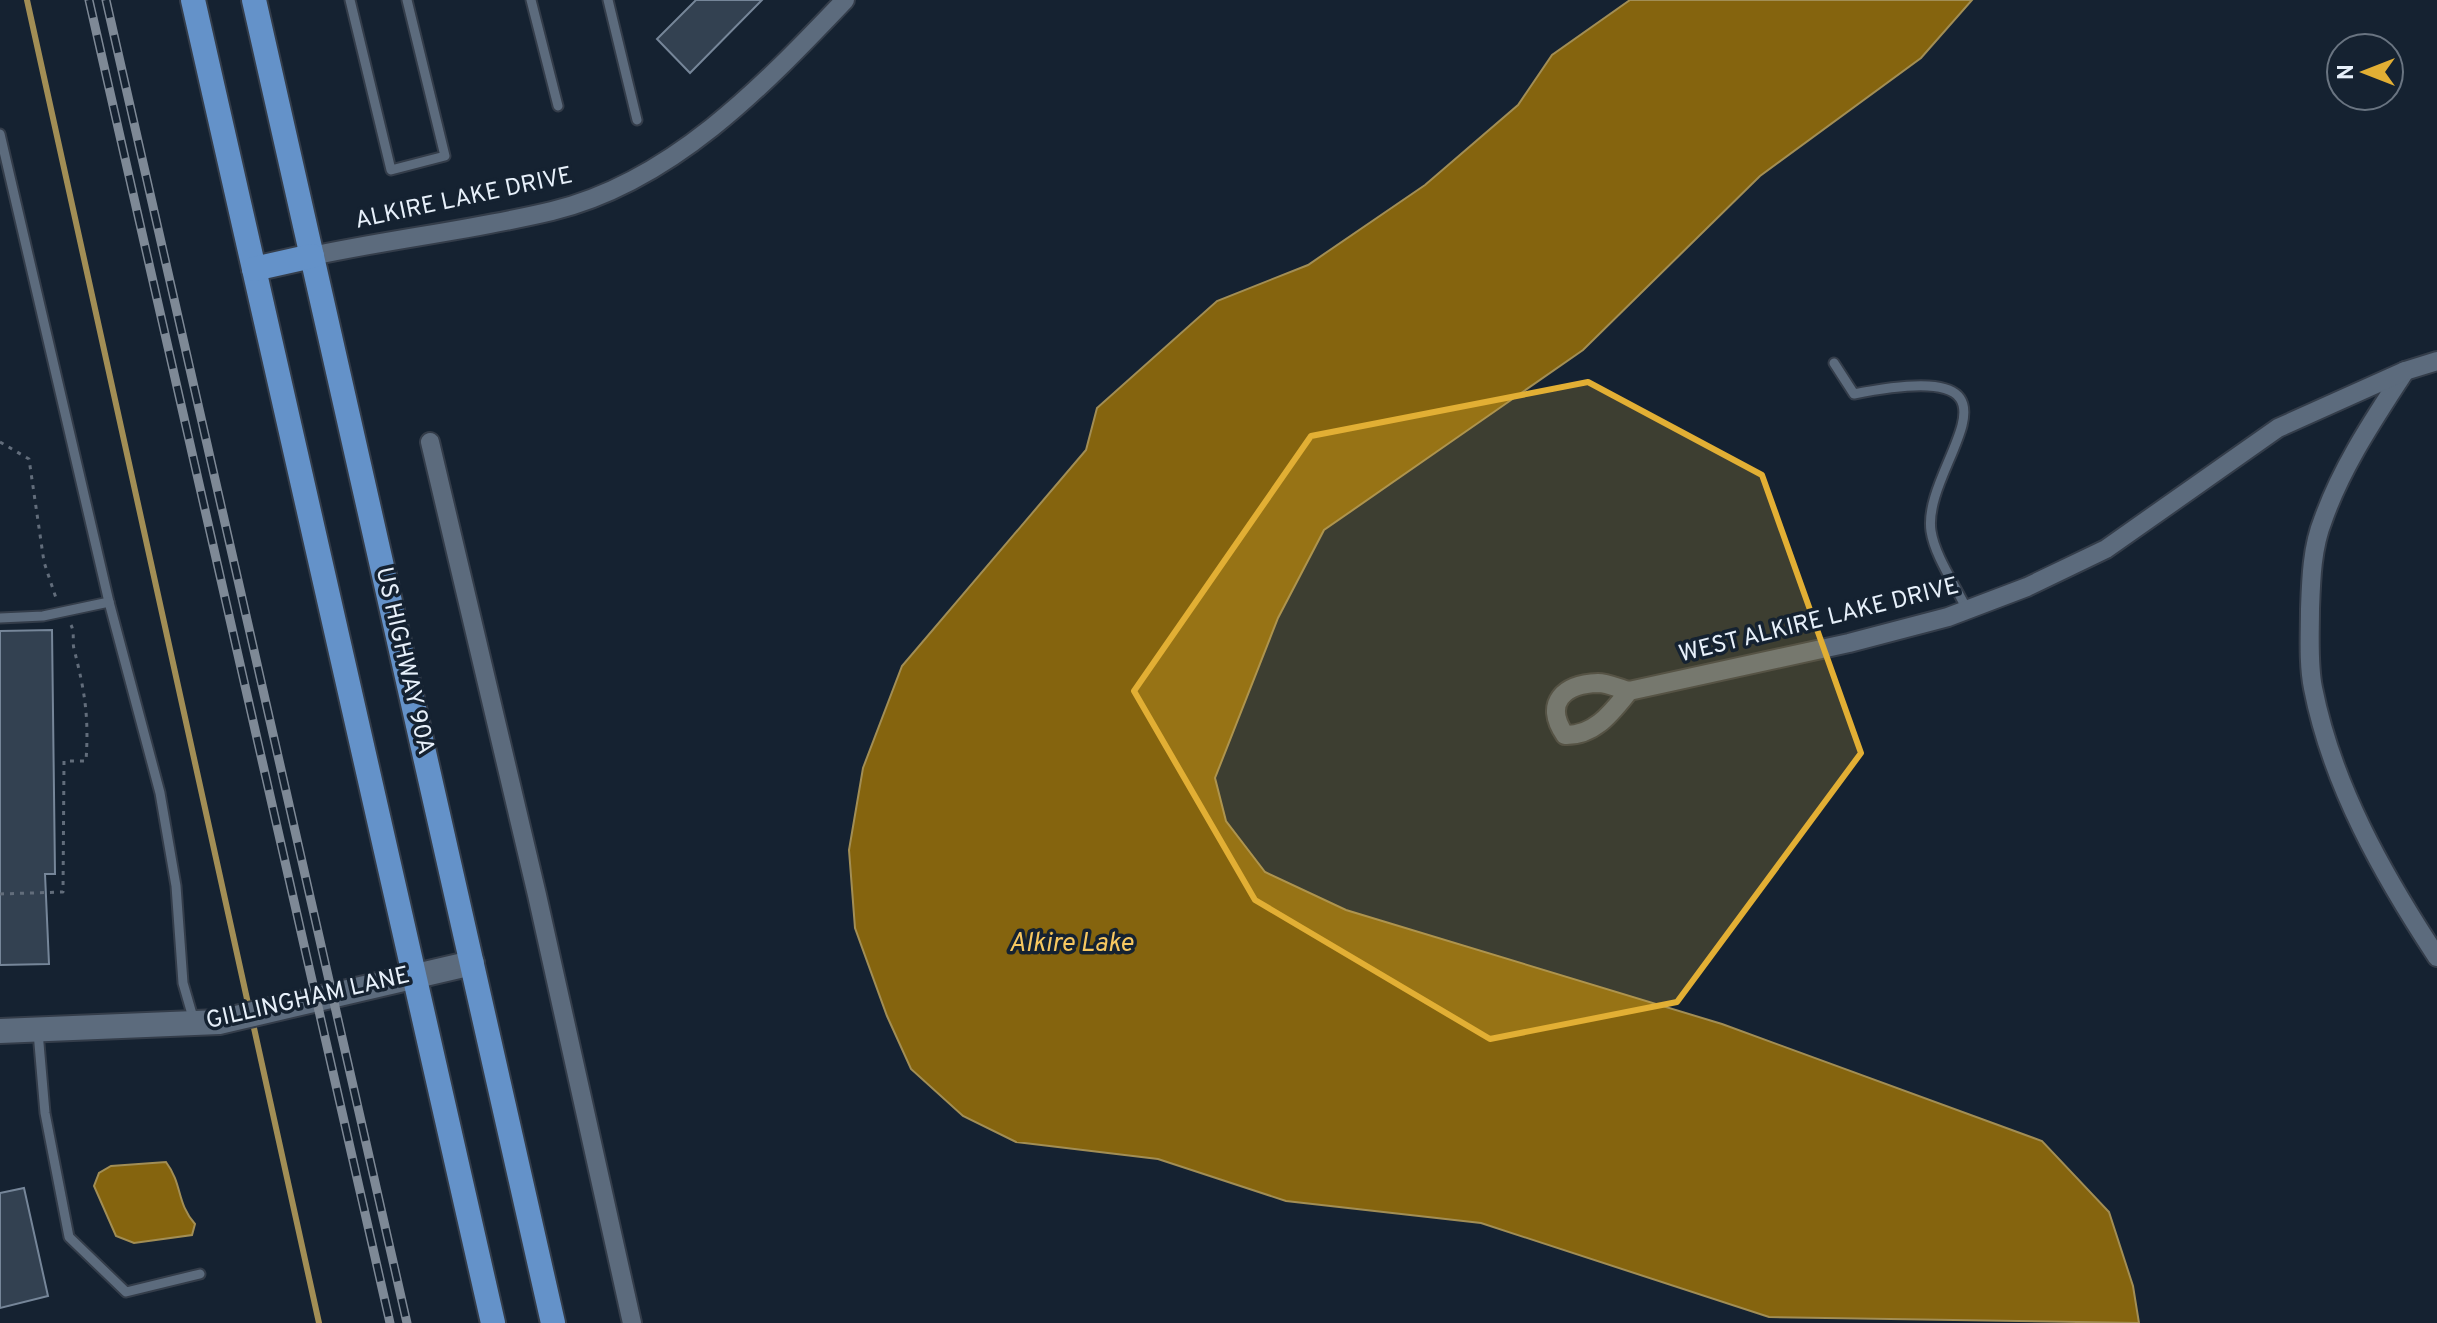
<svg xmlns="http://www.w3.org/2000/svg" width="2437" height="1323" font-family="Overpass,sans-serif">
  <style>
    .water { fill: #85640e; stroke: #a28e55; stroke-width: 2 }
    .lines { fill: none; stroke-linecap: round; stroke-linejoin: round }
    .stream { stroke: #a28e55; stroke-width: 6 }
    .building { fill: #334151; stroke: #768699; stroke-width: 2 }
    .lane-casing { stroke: #343d4a; stroke-width: 13 }
    .street-casing { stroke: #343d4a; stroke-width: 22 }
    .secondary-casing { stroke: #343d4a; stroke-width: 28 }
    .primary-casing { stroke: #343d4a; stroke-width: 28 }
    .path { stroke: #626d7b; stroke-width: 3; stroke-dasharray: 4 6; stroke-linecap: butt }
    .lane { stroke: #5c6b7d; stroke-width: 9 }
    .street { stroke: #5c6b7d; stroke-width: 18 }
    .secondary { stroke: #5c6b7d; stroke-width: 24 }
    .primary { stroke: #6492c9; stroke-width: 24 }
    .rail-casing { stroke: #7e8996; stroke-width: 9 }
    .rail { stroke: #152231; stroke-width: 6; stroke-dasharray: 18; stroke-linecap: butt }
    .marked { fill: #e2af34; fill-opacity: 0.2; stroke: #e2af34; stroke-width: 6; stroke-linejoin: round }
    .labels { text-anchor: middle; dominant-baseline: central; stroke-width: 7; stroke-linejoin: round; paint-order: stroke }
    .street-label { font-size: 24px; fill: #e7f0fa; stroke: #152231 }
    .water-label { font-size: 26px; font-style: italic; fill: #f8c860; stroke: #152231 }
  </style>
  <rect width="100%" height="100%" fill="#152231"/>
  <g class="water">
    <path d="M1630,0H1972L1921,58L1760,176L1583,350L1324,530L1278,618L1215,778L1226,821L1265,872L1346,910L1722,1024L2042,1141L2109,1212L2133,1286L2139,1323L1769,1317L1481,1223L1286,1201L1158,1159L1016,1142L963,1116L911,1069L887,1016L855,928L849,850L863,768L902,666L1086,450L1097,408L1217,301L1308,265L1425,185L1518,105L1552,55Z"/>
    <path d="M166,1162C183,1185 176,1202 195,1224L192,1235L134,1243L116,1236L94,1186L99,1173L111,1166Z"/>
  </g>
  <g class="lines">
    <g class="stream">
      <path d="M27,0L249,1008"/>
      <path d="M252,1019L319,1323"/>
    </g>
  </g>
  <g class="building">
    <path d="M696,0H762L690,73L657,39Z"/>
    <path d="M52,630L55,874H45L49,964L0,965V631Z"/>
    <path d="M24,1188L48,1296L0,1308V1193Z"/>
  </g>
  <g class="lines">
    <defs>
      <g id="lane">
        <path d="M350,0L391,170L445,156L407,0"/>
        <path d="M531,0L558,106"/>
        <path d="M608,0L637,120"/>
        <path d="M0,134L109,602L160,793L176,886L183,983L194,1021"/>
        <path d="M1834,363L1854,394C2051,355 1921,464 1931,531C1935,557 1956,586 1967,610"/>
        <path d="M0,618L43,616L109,602"/>
        <path d="M38,1032L45,1113L69,1237L126,1292L200,1274"/>
      </g>
      <g id="street">
        <path d="M312,256C391,239 473,230 552,211C672,182 763,86 845,0"/>
        <path d="M2405,371C2374,419 2342,466 2323,520C2312,547 2311,580 2310,609C2310,635 2308,663 2313,688C2332,785 2383,875 2437,957"/>
        <path d="M430,442L537,895L632,1323"/>
        <path d="M1629,691C1612,712 1595,736 1565,735C1543,703 1564,684 1598,683C1608,683 1620,689 1629,691L1849,643L1948,617L2027,587L2106,549L2278,428L2405,371L2437,361"/>
      </g>
      <path id="secondary" d="M0,1031L219,1022L472,963"/>
      <g id="primary">
        <path d="M193,0L493,1323"/>
        <path d="M254,0L553,1323"/>
        <path d="M254,269L312,256"/>
      </g>
    </defs>
    <use href="#lane" class="lane-casing"/>
    <use href="#street" class="street-casing"/>
    <use href="#secondary" class="secondary-casing"/>
    <use href="#primary" class="primary-casing"/>
    <g class="path">
      <path d="M0,442L29,459L44,562L56,598"/>
      <path d="M0,894L63,892L64,761H86C89,717 85,692 74,649C72,641 75,633 71,625"/>
    </g>
    <use href="#lane" class="lane"/>
    <use href="#street" class="street"/>
    <use href="#secondary" class="secondary"/>
    <use href="#primary" class="primary"/>
    <defs>
      <g id="rail">
        <path d="M89,0L390,1323"/>
        <path d="M106,0L407,1323"/>
      </g>
    </defs>
    <use href="#rail" class="rail-casing"/>
    <use href="#rail" class="rail"/>
  </g>
  <path class="marked" d="M1588,382L1762,475L1861,753L1677,1002L1490,1039L1255,900L1134,691L1311,436Z"/>
  <g class="labels">
    <g class="street-label">
      <text transform="translate(464 199) rotate(-12)">ALKIRE LAKE DRIVE</text>
      <text transform="translate(1819 621) rotate(-14)">WEST ALKIRE LAKE DRIVE</text>
      <text transform="translate(404 661) rotate(77)">US HIGHWAY 90A</text>
      <text transform="translate(308 999) rotate(-13)">GILLINGHAM LANE</text>
    </g>
    <g class="water-label">
      <text x="1071" y="944">Alkire Lake</text>
    </g>
  </g>
  <g transform="translate(2365 72) rotate(270)"><circle r="38" fill="#152231" stroke="#697481" stroke-width="2"/>
  <path d="M0-6L14 30L0 20L-14 30Z" fill="#e2af34"/>
  <text y="-12" font-size="22" font-weight="bold" text-anchor="middle" fill="#e7f0fa">N</text>
  </g>
</svg>
